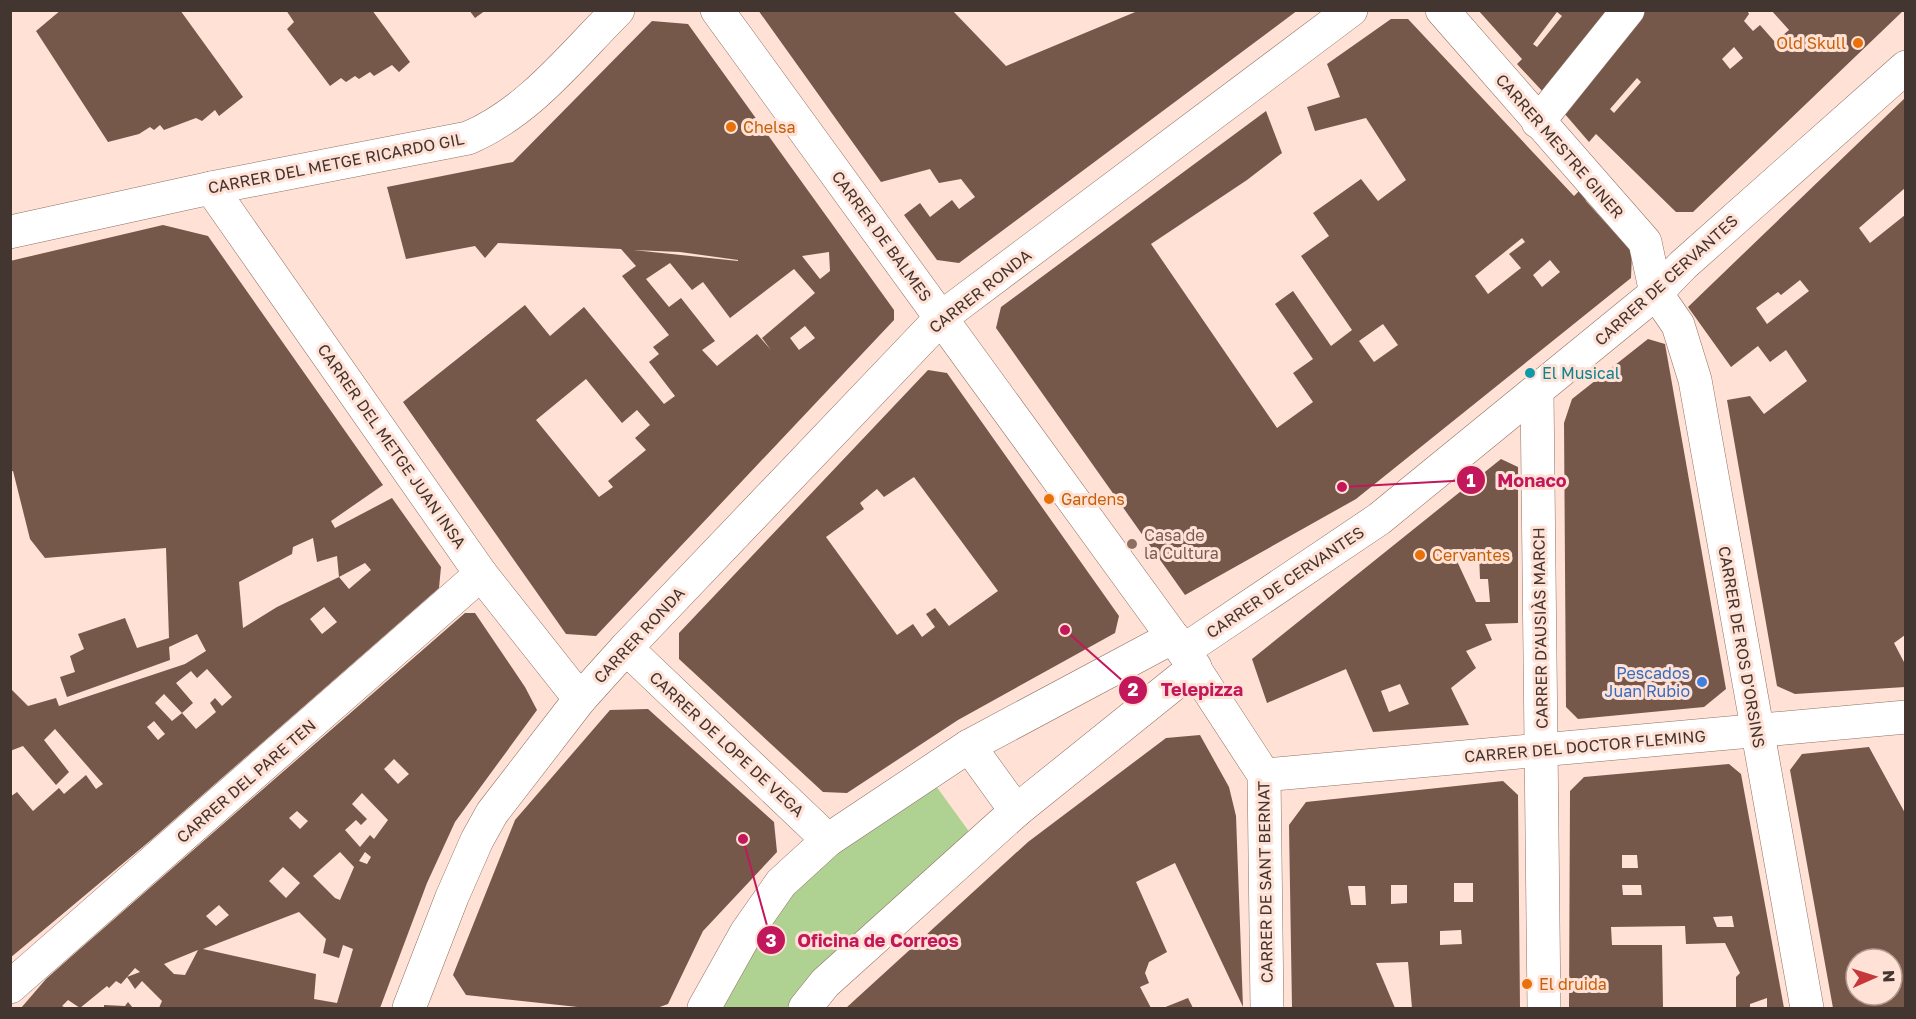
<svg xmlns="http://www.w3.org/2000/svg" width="1916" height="1019" font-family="'Golos Text',sans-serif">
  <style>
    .green { fill: #afd293 }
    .building { fill: #76584a; fill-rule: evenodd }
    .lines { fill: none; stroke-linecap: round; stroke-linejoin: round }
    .minor-casing { stroke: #907163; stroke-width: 34 }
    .minor { stroke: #fff; stroke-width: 33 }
    .food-dot { fill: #e8710a; stroke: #ffe1d5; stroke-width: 2 }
    .culture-dot { fill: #0f9aa8; stroke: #ffe1d5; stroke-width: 2 }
    .education-dot { fill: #8d6e63; stroke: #ffe1d5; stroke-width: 2 }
    .shop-dot { fill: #3f7fe0; stroke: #ffe1d5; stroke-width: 2 }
    .labels { text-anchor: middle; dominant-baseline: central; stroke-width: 6; stroke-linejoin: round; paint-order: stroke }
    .food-label { font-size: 16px; fill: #c56008; stroke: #ffe1d5; text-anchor: start }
    .street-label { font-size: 16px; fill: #43352f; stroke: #ffe1d5 }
    .culture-label { font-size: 16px; fill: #0d838f; stroke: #ffe1d5; text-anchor: start }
    .education-label { font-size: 16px; fill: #785e54; stroke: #ffe1d5; text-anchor: start }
    .shop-label { font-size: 16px; fill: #366cbe; stroke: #ffe1d5; text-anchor: end }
    .leader { fill: none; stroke: #c2185b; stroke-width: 2 }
    .callout-dot { fill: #c2185b; stroke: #ffe1d5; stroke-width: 2 }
    .mark-label { font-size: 18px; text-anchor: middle; font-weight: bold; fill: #fff }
    .callout-label { font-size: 18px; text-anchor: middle; font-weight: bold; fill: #c2185b; stroke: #ffe1d5; stroke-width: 6; stroke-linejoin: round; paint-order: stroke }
  </style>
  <rect width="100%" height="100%" fill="#ffe1d5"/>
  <path class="green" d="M936,786L973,837L794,1008H720L788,893L825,859Z"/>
  <g class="building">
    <path d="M61,10H180L243,97L219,116L215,110L202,121L196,118L164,130L160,125L154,130L150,127L139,134L108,142L36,31Z"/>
    <path d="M286,10H372L410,62L399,72L392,65L374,76L370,72L359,79L355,76L346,82L341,78L330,86L287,29L294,22Z"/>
    <path d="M469,10H486L475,18Z"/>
    <path d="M758,10H952L1006,66L1140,10H1298L959,263L937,260L904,215L920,203L930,217L952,200L959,209L975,197L961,179L939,183L930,169L881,182Z"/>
    <path d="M1478,10H1614L1545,94L1517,64L1522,59ZM1557,12L1562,16L1537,47L1533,44Z"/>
    <path d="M1645,10H1747L1749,14L1744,21L1753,31L1760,25L1775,42L1789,30L1771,10H1904L1693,212H1676L1596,134L1589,142L1564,113ZM1734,47L1743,58L1730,69L1722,59ZM1637,78L1641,82L1614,113L1610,109Z"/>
    <path d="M1391,19H1408L1574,196L1581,189L1586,201L1632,252L1631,278L1356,499L1185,595L996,328L1001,307L1266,111L1282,153L1247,180L1151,244L1277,428L1313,402L1293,373L1313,359L1275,304L1293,291L1331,346L1352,330L1301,256L1329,236L1313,213L1361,179L1378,201L1406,180L1366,118L1315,131L1307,107L1340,97L1327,64ZM1522,238L1525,242L1509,254L1521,268L1488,294L1475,276ZM1550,260L1560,272L1542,287L1533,275ZM1383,324L1398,345L1374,362L1359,341Z"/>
    <path d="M652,21L688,24L894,310V320L596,636L566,634L403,402L525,305L550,336L584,307L664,404L675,396L649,362L659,354L653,347L669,335L622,276L636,266L621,249L498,243L485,258L475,246L406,259L387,187L513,162ZM633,250L680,252L738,260V261ZM829,252L830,271L820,279L802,256ZM670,263L692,290L703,282L730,318L794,269L815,293L762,338L771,350L757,334L717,366L702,350L715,341L681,298L669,307L646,279ZM805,326L815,338L799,350L790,338ZM586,379L622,423L637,410L650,425L635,438L646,450L608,481L613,487L599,497L536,420Z"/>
    <path d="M1905,98V188L1859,228L1870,243L1905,215V635L1894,643L1905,664V687L1795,694L1777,686L1727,400L1750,396L1764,414L1807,381L1786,350L1770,362L1758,346L1731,367L1688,307ZM1800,280L1809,291L1767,324L1756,308L1778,292L1781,295Z"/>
    <path d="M163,225L208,236L383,485L331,521L335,528L392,498L441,567L439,588L151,840L10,958V797L17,792L33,811L59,788L64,794L86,775L96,789L103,784L55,729L44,740L69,772L56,785L23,746L10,751V688L28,706L56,698L59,706L185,664L206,651L197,634L169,647L170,660L67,697L60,677L75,672L70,656L84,649L78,634L125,618L137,648L169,638L166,548L45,558L30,539L13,471L10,472V261ZM313,538L317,562L337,556L339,577L365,563L371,570L349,589L339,577L277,607L243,628L239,582L292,554L293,547ZM324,607L337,622L322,634L310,619ZM207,669L232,697L222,706L215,698L210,703L216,712L196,729L182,713L172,721L155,703L164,694L182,713L193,703L176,683L191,671L197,678ZM154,721L165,734L158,740L147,727Z"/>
    <path d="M1648,339L1665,344L1726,689L1704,707L1578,719L1566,707L1564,423L1572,399Z"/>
    <path d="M928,370L947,373L1119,616L1115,633L958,720L847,793L823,792L679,659V633ZM914,477L998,591L949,626L935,608L926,614L935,627L922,637L913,624L897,635L826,537L864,509L860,503L877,489L884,497Z"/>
    <path d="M1501,459L1518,467V623L1485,624L1492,640L1466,651L1476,668L1451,688L1469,725L1373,732L1346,669L1267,703L1252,659ZM1475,548L1479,553L1480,579H1488L1490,602H1476L1456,559ZM1400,684L1409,704L1389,712L1381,691Z"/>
    <path d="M465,613H475L525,687L537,710L455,822L427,883L380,1008H159L162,1001L142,981L135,989L127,977L140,972L135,968L121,984L116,981L109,988L107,986L80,1008L68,1000L62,1006L66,1008H21L46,979L73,955ZM394,759L409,774L398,784L384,769ZM362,793L388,820L374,839L370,835L360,847L345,830L356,820L361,825L367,819L352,804ZM297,811L308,821L300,829L289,818ZM340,852L354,867L340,900L335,898L313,876ZM365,852L371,857L367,864L359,861ZM283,867L300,883L286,898L269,881ZM219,905L229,915L216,926L206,916ZM299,912L326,939L323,953L339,958L343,945L353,949L337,1003L314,999L316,974L203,949ZM198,950L185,975L174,974L164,964Z"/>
    <path d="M648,709L774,822L777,852L703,931L668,1004L657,1008H587L466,995L453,975L515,820L610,710Z"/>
    <path d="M1200,735L1229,787L1236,816L1243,1007L1175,863L1136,882L1167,952L1149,962L1145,973L1149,983L1140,987L1151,1008H846L1028,842L1166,738Z"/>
    <path d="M1869,747L1905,813V1008H1833L1790,770L1802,754ZM1856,959H1892V995H1856Z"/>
    <path d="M1729,764L1741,774L1784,1008H1767V998L1750,1004V1008H1736V977L1740,973L1725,943L1686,944L1685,926L1611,927L1612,945H1662L1663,1007L1569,1008L1570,791L1584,777ZM1622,855H1637L1638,868H1622ZM1622,885H1641L1642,895H1623ZM1732,916L1734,927H1717L1713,917Z"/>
    <path d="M1503,781L1518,795L1520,1008H1412L1408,962L1376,963L1395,1008H1292L1289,825L1306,802ZM1454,883H1473V902H1454ZM1391,885H1407V903L1391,904ZM1348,886H1365L1366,905H1351ZM1461,930L1462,944L1440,945V931Z"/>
    <path d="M1188,998L1193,1008H1163Z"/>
    <path d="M128,1002L133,1008H104V1005L125,1006Z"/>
  </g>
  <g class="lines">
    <defs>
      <g id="minor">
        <path d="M717,10L1183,651L1264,775L1267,1008"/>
        <path d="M1442,10L1645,242L1656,293L1678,325L1695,380L1807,1008"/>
        <path d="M1538,122L1628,10"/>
        <path d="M211,188L481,574L580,699"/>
        <path d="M10,232L211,188L468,138C529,112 571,57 618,10"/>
        <path d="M1537,392L1544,1008"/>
        <path d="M626,648L828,840"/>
        <path d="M1183,651L1379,519L1656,293L1683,265L1906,67"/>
        <path d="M969,746L1016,811"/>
        <path d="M1264,775L1906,717"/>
        <path d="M10,987L481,574"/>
        <path d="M409,1008L452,897L477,840L492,813L580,699L626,648L942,317L1351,10"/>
        <path d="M704,1008L746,933L781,883L828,840L969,746L1173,637"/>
        <path d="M805,1008L825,983L1016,811L1195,667"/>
      </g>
    </defs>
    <use href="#minor" class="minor-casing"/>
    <use href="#minor" class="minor"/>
  </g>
  <g class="food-dot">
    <circle cx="1858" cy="43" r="6"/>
    <circle cx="731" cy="127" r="6"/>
    <circle cx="1049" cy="499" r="6"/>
    <circle cx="1420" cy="555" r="6"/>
    <circle cx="1527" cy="984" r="6"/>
  </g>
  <circle class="culture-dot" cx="1530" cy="373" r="6"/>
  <circle class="education-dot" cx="1132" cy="544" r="6"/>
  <circle class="shop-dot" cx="1702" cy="682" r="6"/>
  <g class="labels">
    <g class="food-label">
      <text x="1846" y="43" text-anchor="end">Old Skull</text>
      <text x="743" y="127">Chelsa</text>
      <text x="1061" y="499">Gardens</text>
      <text x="1432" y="555">Cervantes</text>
      <text x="1539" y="984">El druida</text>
    </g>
    <g class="street-label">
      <text transform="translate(1560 146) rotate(49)">CARRER MESTRE GINER</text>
      <text transform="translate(336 163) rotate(-11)">CARRER DEL METGE RICARDO GIL</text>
      <text transform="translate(882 236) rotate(54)">CARRER DE BALMES</text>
      <text transform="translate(1666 280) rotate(-42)">CARRER DE CERVANTES</text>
      <text transform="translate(980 291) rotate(-38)">CARRER RONDA</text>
      <text transform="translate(392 446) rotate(55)">CARRER DEL METGE JUAN INSA</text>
      <text transform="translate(1285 582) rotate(-34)">CARRER DE CERVANTES</text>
      <text transform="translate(1540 628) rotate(-91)">CARRER D'AUSIÀS MARCH</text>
      <text transform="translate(639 635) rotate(-47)">CARRER RONDA</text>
      <text transform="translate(1742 647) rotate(80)">CARRER DE ROS D'ORSINS</text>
      <text transform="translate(727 744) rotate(43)">CARRER DE LOPE DE VEGA</text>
      <text transform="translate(1585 746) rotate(-5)">CARRER DEL DOCTOR FLEMING</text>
      <text transform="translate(246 781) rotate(-41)">CARRER DEL PARE TEN</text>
      <text transform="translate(1265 882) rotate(-91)">CARRER DE SANT BERNAT</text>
    </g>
    <g class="culture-label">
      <text x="1542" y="373">El Musical</text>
    </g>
    <g class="education-label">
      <text x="1144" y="535">Casa de<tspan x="1144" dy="18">la Cultura</tspan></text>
    </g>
    <g class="shop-label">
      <text x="1690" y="673">Pescados<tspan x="1690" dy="18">Juan Rubio</tspan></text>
    </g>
  </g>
  <path class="leader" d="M1342 487L1471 480M1065 630L1133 690M743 839L771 940"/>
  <g class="callout-dot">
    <circle cx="1342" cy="487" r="6"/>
    <circle cx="1065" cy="630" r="6"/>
    <circle cx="743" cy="839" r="6"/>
    <circle cx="1471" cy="480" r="15"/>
    <circle cx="1133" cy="690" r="15"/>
    <circle cx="771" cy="940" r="15"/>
  </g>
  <g class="mark-label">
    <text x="1471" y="487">1</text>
    <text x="1133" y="696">2</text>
    <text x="771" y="947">3</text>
  </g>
  <g class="callout-label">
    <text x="1532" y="487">Monaco</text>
    <text x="1202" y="696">Telepizza</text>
    <text x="878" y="947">Oficina de Correos</text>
  </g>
  <rect width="1916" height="1019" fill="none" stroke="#43352f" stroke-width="24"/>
  <g transform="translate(1874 977) rotate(87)"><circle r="28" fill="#ffe1d5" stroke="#b49c93" stroke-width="1.5"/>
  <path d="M0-4.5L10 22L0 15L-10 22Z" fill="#c6373a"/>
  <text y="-9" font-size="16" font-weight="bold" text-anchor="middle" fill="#43352f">N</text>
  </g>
</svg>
